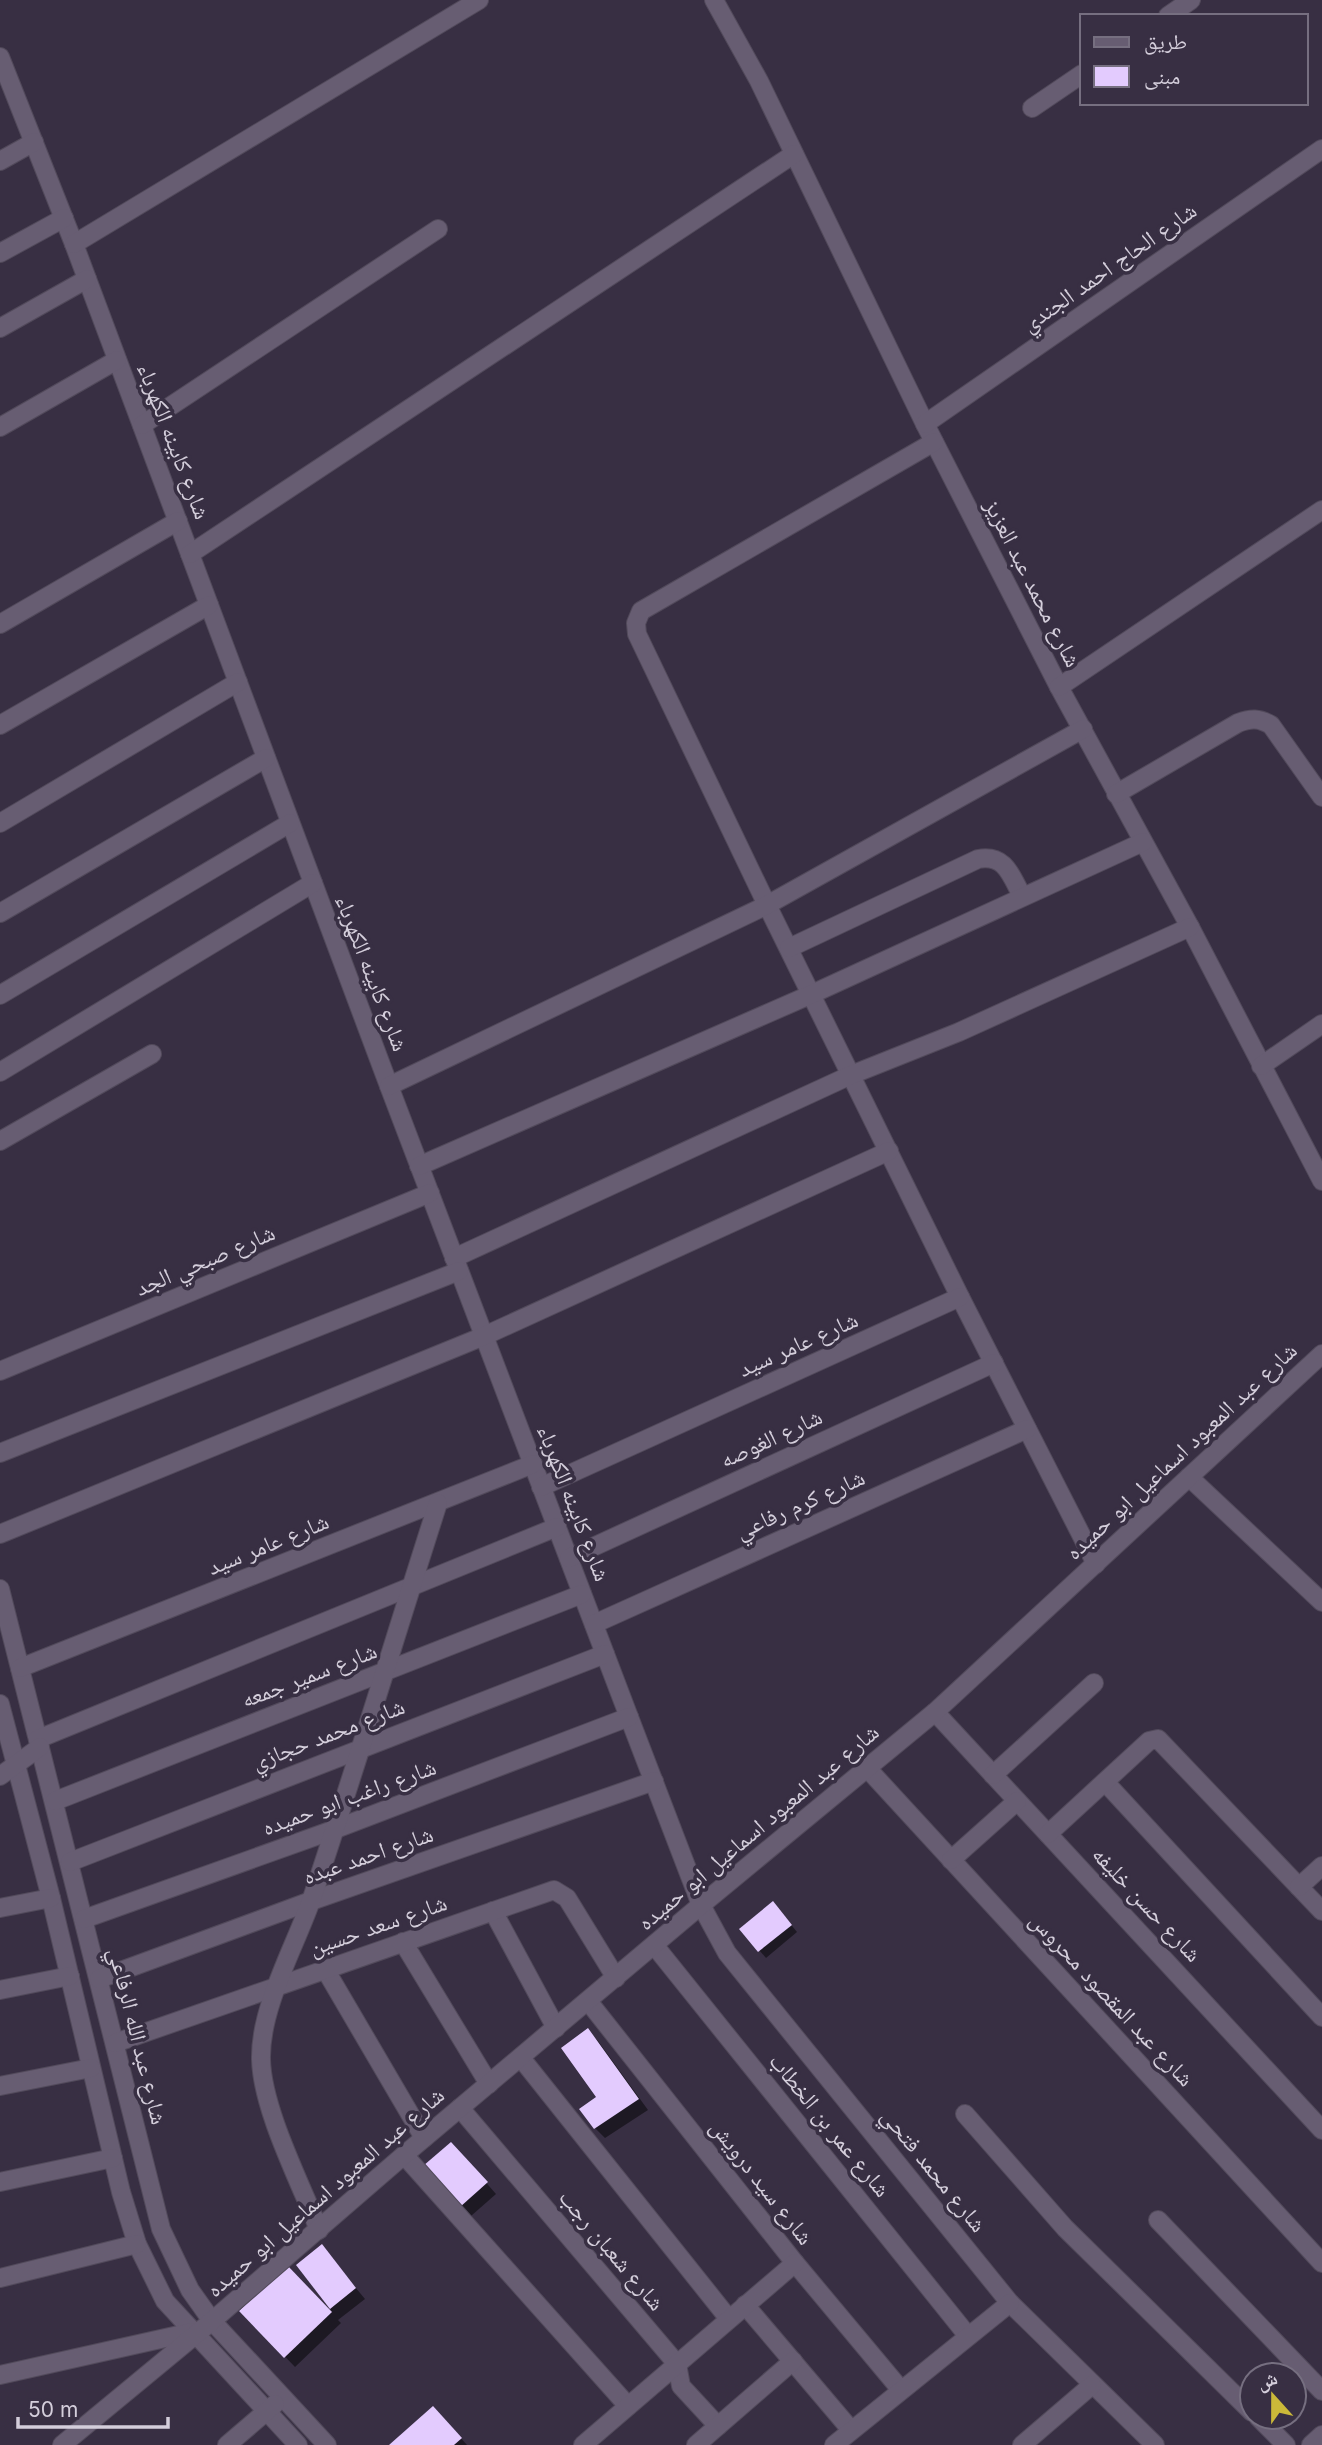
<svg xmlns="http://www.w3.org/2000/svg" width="1322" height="2445" font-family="Inter,'Noto Naskh Arabic',sans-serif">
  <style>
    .shadow { fill: #0007 }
    .building { fill: #e3cbfe }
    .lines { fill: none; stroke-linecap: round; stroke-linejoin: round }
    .street-casing { stroke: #524a5b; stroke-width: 20 }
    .street { stroke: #675d72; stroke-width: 18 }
    .labels { text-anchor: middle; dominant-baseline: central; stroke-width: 7; stroke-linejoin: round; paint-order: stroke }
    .street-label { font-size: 23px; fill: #d4cedb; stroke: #382f43 }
  </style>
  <rect width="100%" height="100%" fill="#382f43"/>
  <g class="shadow">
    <path d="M779,1910L797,1932L766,1958L741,1929Z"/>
    <path d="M588,2031L598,2041L648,2110L605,2138L595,2128L598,2097Z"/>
    <path d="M461,2154L496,2194L471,2216L461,2206Z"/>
    <path d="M322,2247L365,2299L338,2320L341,2323L295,2367L241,2311H329L331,2309L298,2265Z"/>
    <path d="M443,2418L467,2445H392Z"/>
  </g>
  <g class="building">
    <path d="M773,1901L792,1925L758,1952L739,1929Z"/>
    <path d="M588,2028L639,2099L594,2129L579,2109L596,2097L561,2048Z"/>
    <path d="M451,2142L488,2182L460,2207L423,2166Z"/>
    <path d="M322,2244L356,2288L330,2309L296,2265Z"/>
    <path d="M287,2265L332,2312L284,2358L239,2311Z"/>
    <path d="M433,2406L462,2438L454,2445H389Z"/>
  </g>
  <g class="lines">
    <defs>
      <g id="street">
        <path d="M714,0L759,81L925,424L1059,687L1190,927L1322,1181"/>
        <path d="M1168,16L1191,0"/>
        <path d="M0,57L74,244L389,1086L629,1717L701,1905L727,1953L1010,2303L1155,2445"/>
        <path d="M1032,108L1082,74"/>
        <path d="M0,161L34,142"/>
        <path d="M74,244L479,0"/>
        <path d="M0,253L64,218"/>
        <path d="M0,328L87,279"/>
        <path d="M925,424L1322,149"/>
        <path d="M142,425L438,229"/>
        <path d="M0,427L117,360"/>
        <path d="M934,442L641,611L636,623L637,634L767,905L960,1297L1096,1564"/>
        <path d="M190,554L794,154"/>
        <path d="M0,624L178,521"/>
        <path d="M1059,687L1322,510"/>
        <path d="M0,725L209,605"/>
        <path d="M1116,794L1238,723C1251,718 1259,718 1271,725L1322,797"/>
        <path d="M0,823L238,682"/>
        <path d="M0,913L266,758"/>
        <path d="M789,948L978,859C1006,854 1011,876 1022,896"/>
        <path d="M0,995L290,823"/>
        <path d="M1261,1066L1322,1024"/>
        <path d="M0,1072L313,883"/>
        <path d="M389,1086L767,905L1083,729"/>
        <path d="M0,1141L152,1054"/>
        <path d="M419,1166L812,994L1143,842"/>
        <path d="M454,1258L851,1075L959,1032L1190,927"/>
        <path d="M0,1371L430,1193"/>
        <path d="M0,1453L459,1271"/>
        <path d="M1189,1477L1322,1602"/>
        <path d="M541,1487L960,1297"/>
        <path d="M0,1534L484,1336L889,1151"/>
        <path d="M569,1558L994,1363"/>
        <path d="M0,1589L161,2229L190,2290L212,2321L327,2445"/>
        <path d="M594,1624L1027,1429"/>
        <path d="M20,1668L533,1464"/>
        <path d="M0,1704L51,1898L121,2192L137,2244L165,2301L298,2445"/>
        <path d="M935,1712L1322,2130"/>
        <path d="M38,1739L557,1527"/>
        <path d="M867,1768L1322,2263"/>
        <path d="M993,1775L1094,1683"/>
        <path d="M0,1776L40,1747"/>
        <path d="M1105,1782L1322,2017"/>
        <path d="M55,1801L582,1594"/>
        <path d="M1048,1834L1149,1741L1158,1739L1322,1911"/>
        <path d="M951,1860L1017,1801"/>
        <path d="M70,1862L605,1654"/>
        <path d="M1299,1887L1322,1866"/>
        <path d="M0,1908L51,1898"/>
        <path d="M493,1911L556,2028"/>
        <path d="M84,1919L333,1830L629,1717"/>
        <path d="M403,1942L489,2084"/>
        <path d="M654,1945L968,2336"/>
        <path d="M325,1969L424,2138"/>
        <path d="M99,1979L311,1901L654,1781"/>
        <path d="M0,1990L70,1976"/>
        <path d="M588,2001L795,2263L901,2390"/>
        <path d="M115,2043L554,1890L567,1898L616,1978"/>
        <path d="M521,2058L729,2319"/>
        <path d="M0,2086L91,2068"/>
        <path d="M460,2108L677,2364L681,2386L718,2426"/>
        <path d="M965,2114L1065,2228L1252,2412"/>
        <path d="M404,2155L628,2406"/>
        <path d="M0,2182L113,2158"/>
        <path d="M1158,2220L1322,2391"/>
        <path d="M319,2230C300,2182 262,2109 261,2059C260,2007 295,1947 312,1898C356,1767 396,1634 438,1503"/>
        <path d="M0,2278L137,2244"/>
        <path d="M745,2305L851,2430"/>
        <path d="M0,2375L192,2332"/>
        <path d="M1258,2417L1286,2445"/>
        <path d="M62,2445L212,2321L404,2155L701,1905L935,1712L1322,1354"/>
        <path d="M227,2445L275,2404"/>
        <path d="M583,2445L795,2263"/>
        <path d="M696,2445L793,2361"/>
        <path d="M834,2445L1010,2303"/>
        <path d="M1022,2445L1092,2385"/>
        <path d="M1311,2445L1322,2435"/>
      </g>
    </defs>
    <use href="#street" class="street-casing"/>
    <use href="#street" class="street"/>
  </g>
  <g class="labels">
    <g class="street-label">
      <text transform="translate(1109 267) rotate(-35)">شارع الحاج احمد الجندي</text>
      <text transform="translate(174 441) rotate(69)">شارع كابينه الكهرباء</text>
      <text transform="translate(1033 583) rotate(63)">شارع محمد عبد العزيز</text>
      <text transform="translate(372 973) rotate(69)">شارع كابينه الكهرباء</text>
      <text transform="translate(205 1260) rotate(-23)">شارع صبحي الجد</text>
      <text transform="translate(798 1344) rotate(-24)">شارع عامر سيد</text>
      <text transform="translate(771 1438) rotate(-25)">شارع الغوصه</text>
      <text transform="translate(1181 1451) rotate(-43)">شارع عبد المعبود اسماعيل ابو حميده</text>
      <text transform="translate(574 1503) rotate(69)">شارع كابينه الكهرباء</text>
      <text transform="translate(800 1504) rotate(-24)">شارع كرم رفاعي</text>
      <text transform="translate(268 1544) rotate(-22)">شارع عامر سيد</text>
      <text transform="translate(309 1675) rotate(-21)">شارع سمير جمعه</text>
      <text transform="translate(328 1734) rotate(-21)">شارع محمد حجازي</text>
      <text transform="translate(349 1797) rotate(-20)">شارع راغب ابو حميده</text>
      <text transform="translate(758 1827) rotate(-40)">شارع عبد المعبود اسماعيل ابو حميده</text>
      <text transform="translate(368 1855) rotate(-19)">شارع احمد عبده</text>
      <text transform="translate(1147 1904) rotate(47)">شارع حسن خليفه</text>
      <text transform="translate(378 1925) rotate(-19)">شارع سعد حسين</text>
      <text transform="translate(1112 1999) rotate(47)">شارع عبد المقصود محروس</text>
      <text transform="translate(138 2036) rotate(76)">شارع عبد الله الرفاعي</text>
      <text transform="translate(830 2125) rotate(51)">شارع عمر بن الخطاب</text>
      <text transform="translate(934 2170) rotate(51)">شارع محمد فتحي</text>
      <text transform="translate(762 2182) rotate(52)">شارع سيد درويش</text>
      <text transform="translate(325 2192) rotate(-41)">شارع عبد المعبود اسماعيل ابو حميده</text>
      <text transform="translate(612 2250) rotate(50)">شارع شعبان رجب</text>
    </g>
  </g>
  <rect x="1080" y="14" width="228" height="91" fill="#382f43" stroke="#766f80" stroke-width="2"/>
  <rect x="1094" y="37" width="35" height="10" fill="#675d72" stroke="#766f80" stroke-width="2"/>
  <text x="1144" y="49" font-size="21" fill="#d4cedb">طريق</text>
  <rect x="1094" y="66" width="35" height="21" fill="#e3cbfe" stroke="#766f80" stroke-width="2"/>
  <text x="1144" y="84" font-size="21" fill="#d4cedb">مبنى</text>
  <g transform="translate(1273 2396) rotate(339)"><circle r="33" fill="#382f43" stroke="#766f80" stroke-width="2"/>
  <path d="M0-5L12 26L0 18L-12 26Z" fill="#cbb939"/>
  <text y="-10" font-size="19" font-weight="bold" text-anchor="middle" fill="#d4cedb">ش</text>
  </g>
  <path d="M18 2417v10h150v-10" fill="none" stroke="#d4cedb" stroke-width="3.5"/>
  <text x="28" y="2417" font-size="21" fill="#d4cedb" stroke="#382f43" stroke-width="5" paint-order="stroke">50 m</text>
</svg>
